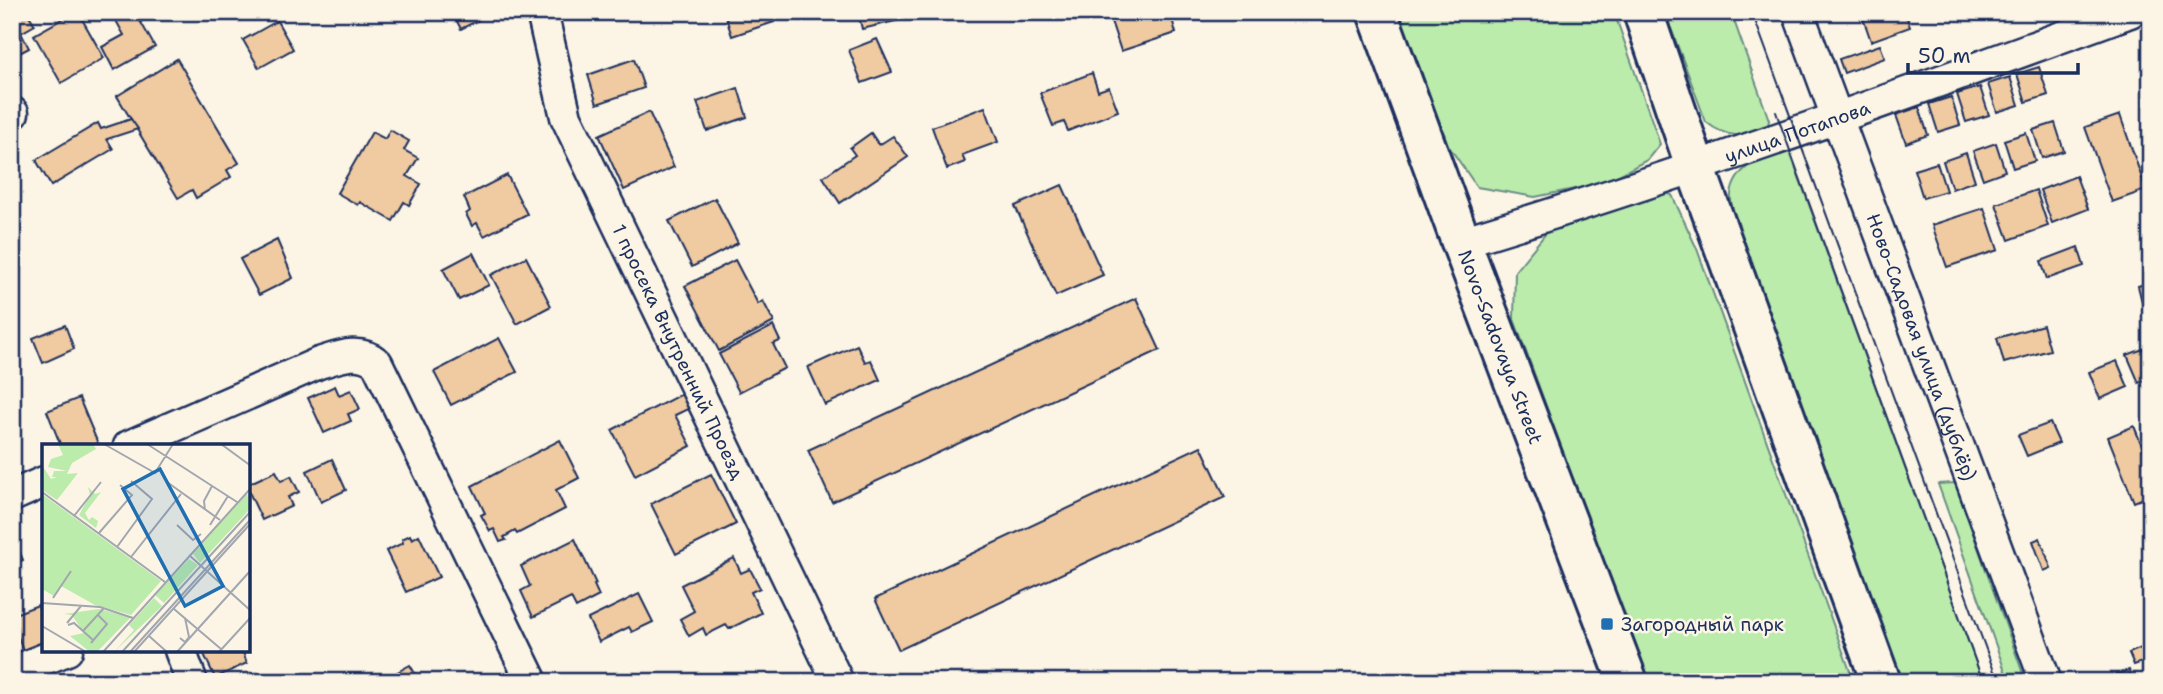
<svg xmlns="http://www.w3.org/2000/svg" width="2163" height="694" font-family="'Shantell Sans',sans-serif">
  <style>
    .green { fill: #bbecac; stroke: #6b8e85; stroke-width: 2 }
    .building { fill: #f0caa0; stroke: #1b2f5e; stroke-width: 2 }
    .lines { fill: none; stroke-linecap: round; stroke-linejoin: round }
    .minor-casing { stroke: #1b2f5e; stroke-width: 35 }
    .major-casing { stroke: #1b2f5e; stroke-width: 44 }
    .minor { stroke: #fcf5e5; stroke-width: 30 }
    .major { stroke: #fcf5e5; stroke-width: 38 }
    .tram { stroke: #1b2f5e; stroke-width: 2 }
    .poi-dot { fill: #1f6fb2; stroke: #fcf5e5; stroke-width: 2.5 }
    .labels { text-anchor: middle; dominant-baseline: central; stroke-width: 5; stroke-linejoin: round; paint-order: stroke }
    .street-label { font-size: 19px; fill: #1b2f5e; stroke: #fcf5e5 }
    .poi-label { font-size: 19px; fill: #1b2f5e; stroke: #fcf5e5; text-anchor: start }
    .inset-road { fill: none; stroke: #a2a6af; stroke-width: 2 }
    .view { fill: #1f6fb2; fill-opacity: 0.15; stroke: #1f6fb2; stroke-width: 3.5 }
    .inset-edge { fill: none; stroke: #1b2f5e; stroke-width: 3.5 }
  </style>
  <rect width="100%" height="100%" fill="#fcf5e5"/>
  <filter id="ink" filterUnits="userSpaceOnUse"><feTurbulence type="fractalNoise" baseFrequency=".0143" numOctaves="2"/><feDisplacementMap in="SourceGraphic" scale="14" xChannelSelector="R" yChannelSelector="G"/><feConvolveMatrix kernelMatrix="1 2 1 2 8 2 1 2 1" color-interpolation-filters="sRGB"/></filter>
  <g filter="url(#ink)">
    <g class="green">
      <path d="M1399,12H1614L1660,144L1647,160L1604,183L1535,197L1477,187L1448,145Z"/>
      <path d="M1665,12H1731L1769,120L1768,126C1744,138 1727,139 1706,122Z"/>
      <path d="M1788,147L1983,682H1902L1736,222C1734,214 1730,203 1731,194C1736,165 1764,156 1788,147Z"/>
      <path d="M1639,186L1672,195L1697,249L1854,682H1648L1514,319L1515,271L1551,227Z"/>
      <path d="M1955,483L2026,682H2009L1938,484Z"/>
    </g>
    <g class="building">
      <path d="M12,12H27L35,25L21,33L29,48L12,57Z"/>
      <path d="M75,12H78L104,58L61,83L34,35Z"/>
      <path d="M123,12H135L155,47L114,70L102,47L124,35L114,17Z"/>
      <path d="M452,12H494L461,29Z"/>
      <path d="M724,12H771L774,22L732,36Z"/>
      <path d="M858,12H928L929,13L862,29Z"/>
      <path d="M941,12H965L943,19Z"/>
      <path d="M1108,12H1170L1176,33L1121,51Z"/>
      <path d="M1861,12H1905L1910,27L1871,41Z"/>
      <path d="M277,21L293,49L259,68L243,40Z"/>
      <path d="M877,39L892,72L862,83L849,50Z"/>
      <path d="M1880,45L1885,58L1844,73L1839,59Z"/>
      <path d="M177,59L239,163L227,170L231,177L196,198L192,190L178,198L117,96Z"/>
      <path d="M634,59L644,88L597,104L588,75Z"/>
      <path d="M2039,67L2048,95L2026,102L2017,74Z"/>
      <path d="M1092,73L1098,91L1109,87L1118,111L1068,131L1064,122L1053,126L1040,93Z"/>
      <path d="M2010,77L2019,105L1997,112L1988,84Z"/>
      <path d="M1980,87L1989,115L1966,122L1957,94Z"/>
      <path d="M738,88L747,117L707,131L697,102Z"/>
      <path d="M1951,97L1960,125L1938,132L1929,104Z"/>
      <path d="M985,107L998,142L962,155L965,162L947,169L932,127Z"/>
      <path d="M1919,107L1928,135L1906,143L1896,115Z"/>
      <path d="M649,112L674,167L624,190L599,135Z"/>
      <path d="M2120,115L2146,190L2112,202L2085,127Z"/>
      <path d="M131,119L138,129L107,139L113,149L51,186L36,160L98,123L101,129Z"/>
      <path d="M2055,123L2064,151L2042,158L2033,130Z"/>
      <path d="M390,130L409,141L404,150L418,158L407,176L421,184L409,205L404,202L393,221L360,202L358,205L337,193L372,132L385,139Z"/>
      <path d="M871,133L879,145L893,136L908,157L840,203L823,177L855,155L850,148Z"/>
      <path d="M2026,133L2035,161L2013,168L2004,140Z"/>
      <path d="M1996,143L2005,171L1983,179L1973,151Z"/>
      <path d="M1966,153L1975,181L1952,189L1943,161Z"/>
      <path d="M1937,163L1946,191L1923,198L1914,170Z"/>
      <path d="M507,175L527,214L484,236L477,223L472,226L466,214L470,211L464,197Z"/>
      <path d="M2076,176L2088,209L2052,223L2040,190Z"/>
      <path d="M1062,185L1103,275L1056,296L1015,206Z"/>
      <path d="M2036,190L2048,226L2009,240L1996,204Z"/>
      <path d="M715,198L738,243L692,267L669,221Z"/>
      <path d="M1984,208L1998,250L1947,267L1932,225Z"/>
      <path d="M277,240L293,278L259,295L240,259Z"/>
      <path d="M2078,247L2084,266L2047,279L2041,261Z"/>
      <path d="M473,253L489,285L459,300L443,269Z"/>
      <path d="M526,257L551,306L517,324L491,275Z"/>
      <path d="M735,260L758,304L763,301L774,322L719,351L685,286Z"/>
      <path d="M2151,282V326H2148L2138,286Z"/>
      <path d="M1136,298L1160,350L832,502L808,450Z"/>
      <path d="M65,325L74,349L43,363L33,338Z"/>
      <path d="M2043,325L2050,350L2004,363L1997,338Z"/>
      <path d="M773,326L780,341L773,344L785,368L739,392L719,354Z"/>
      <path d="M499,338L517,372L451,405L434,372Z"/>
      <path d="M857,345L865,362L871,360L880,380L825,405L808,367Z"/>
      <path d="M2151,346V378L2139,383L2127,355Z"/>
      <path d="M2117,361L2128,387L2100,399L2089,372Z"/>
      <path d="M335,386L339,395L351,390L360,409L348,414L351,421L324,433L308,398Z"/>
      <path d="M683,393L690,408L675,415L691,446L635,475L612,430Z"/>
      <path d="M79,398L99,446H61L47,411Z"/>
      <path d="M2050,423L2059,443L2027,456L2018,435Z"/>
      <path d="M2134,426L2151,468V495L2134,502L2108,437Z"/>
      <path d="M560,440L579,478L556,490L565,509L517,534L515,531L504,537L506,540L500,542L494,529L490,531L481,515L485,513L472,486Z"/>
      <path d="M1201,446L1225,497L899,650L875,599Z"/>
      <path d="M332,459L346,490L321,502L307,471Z"/>
      <path d="M276,471L281,481L291,476L299,492L288,497L292,506L262,520L248,490V484Z"/>
      <path d="M711,474L736,524L676,554L651,504Z"/>
      <path d="M12,534L23,560L12,565Z"/>
      <path d="M410,535L412,539L419,535L439,577L406,592L386,551L403,543L402,539Z"/>
      <path d="M2040,538L2051,568L2044,571L2033,541Z"/>
      <path d="M575,539L596,584L594,585L599,596L576,608L571,598L533,617L521,591L530,586L521,566Z"/>
      <path d="M734,558L741,573L750,569L760,588L751,592L761,613L729,629L726,625L706,635L703,628L689,636L680,619L694,611L681,585Z"/>
      <path d="M639,594L653,622L632,632L629,627L599,642L588,619Z"/>
      <path d="M38,605L44,621V642L23,650L12,621V615Z"/>
      <path d="M2151,644V659L2134,665L2129,653Z"/>
      <path d="M202,650H242L247,663L215,678Z"/>
      <path d="M410,665L420,682H387L385,679Z"/>
      <path d="M2129,670L2133,682H2100L2099,680Z"/>
    </g>
    <g class="lines">
      <defs>
        <g id="minor">
          <path id="s1" d="M542,12L566,117L838,682"/>
          <path id="s2" d="M1798,12L2046,682"/>
          <path d="M12,114L13,113"/>
          <path id="s3" d="M1461,242C1687,174 1908,93 2130,12"/>
          <path d="M129,446L319,363C339,357 359,348 377,363L532,682"/>
          <path d="M12,496L44,482"/>
          <path d="M180,650L192,682"/>
          <path d="M12,672L67,650"/>
        </g>
        <g id="major">
          <path id="s4" d="M1377,12L1461,242L1628,682"/>
          <path d="M1643,12L1695,166L1881,682"/>
        </g>
      </defs>
      <use href="#minor" class="minor-casing"/>
      <use href="#major" class="major-casing"/>
      <use href="#minor" class="minor"/>
      <use href="#major" class="major"/>
      <g class="tram">
        <path d="M1752,12L1998,682"/>
        <path d="M1776,112L1983,682"/>
      </g>
    </g>
  </g>
  <rect class="poi-dot" x="1600" y="617" width="14" height="14" rx="3.5"/>
  <g class="labels">
    <g class="street-label">
      <text stroke="none"><textPath href="#s3" startOffset="354">улица Потапова</textPath></text>
      <text stroke="none"><textPath href="#s4" startOffset="357">Novo-Sadovaya Street</textPath></text>
      <text stroke="none"><textPath href="#s2" startOffset="357">Ново-Садовая улица (дублёр)</textPath></text>
      <text stroke="none"><textPath href="#s1" startOffset="368">1 просека Внутренний Проезд</textPath></text>
    </g>
    <g class="poi-label">
      <text x="1621" y="624">Загородный парк</text>
    </g>
  </g>
  <g transform="translate(42 444)">
    <rect width="208" height="208" fill="#fcf5e5"/>
    <path d="M16,0H51L54,5L30,19L25,30L36,29L15,56L0,46V21L9,35L15,33H10L12,27H25L6,23L9,15L21,11ZM46,43L53,50L59,48L43,69L47,76L50,73L56,77L54,84L37,71L48,51ZM205,48L208,65L158,119L151,110ZM0,50L119,137L89,171L53,161L19,142L12,152L0,145ZM147,115L156,121L122,159L113,151ZM112,154L120,162L72,208L92,186L87,181ZM57,165L89,173L55,208H48L28,192L42,189L30,171L22,170Z" fill="#bbecac"/>
    <path class="inset-road" d="M62,0L113,29L131,0M105,0L195,58M179,0L209,22M125,38L178,76M0,48L123,138M163,66L162,57L170,42M32,72L59,38M135,81L151,96L159,90M168,81L186,52M57,89L90,51L78,41M75,103L110,55L89,37M147,111L209,167M89,113L139,50M11,154L29,127M0,159L58,163L91,174M132,165L179,205M25,179L39,162M26,181L32,179L51,196M0,182L44,208M41,187L62,164M107,192L125,208M138,194L143,198L147,193L143,174M49,199L65,180L56,171M61,208L209,44M80,208L209,67M88,208L209,75M92,208L209,79M135,208L209,126M177,208L209,173"/>
    <path class="view" d="M118,25L181,142L143,162L81,45Z"/>
    <rect width="208" height="208" class="inset-edge"/>
  </g>
  <rect width="2163" height="694" fill="none" stroke="#fcf5e5" stroke-width="42"/>
  <rect x="21" y="21" width="2121" height="652" fill="none" stroke="#1b2f5e" stroke-width="2.5" filter="url(#ink)"/>
  <path d="M1908 63v10h170v-10" fill="none" stroke="#1b2f5e" stroke-width="3.5"/>
  <text x="1918" y="63" font-size="21" fill="#1b2f5e" stroke="#fcf5e5" stroke-width="5" paint-order="stroke">50 m</text>
</svg>
